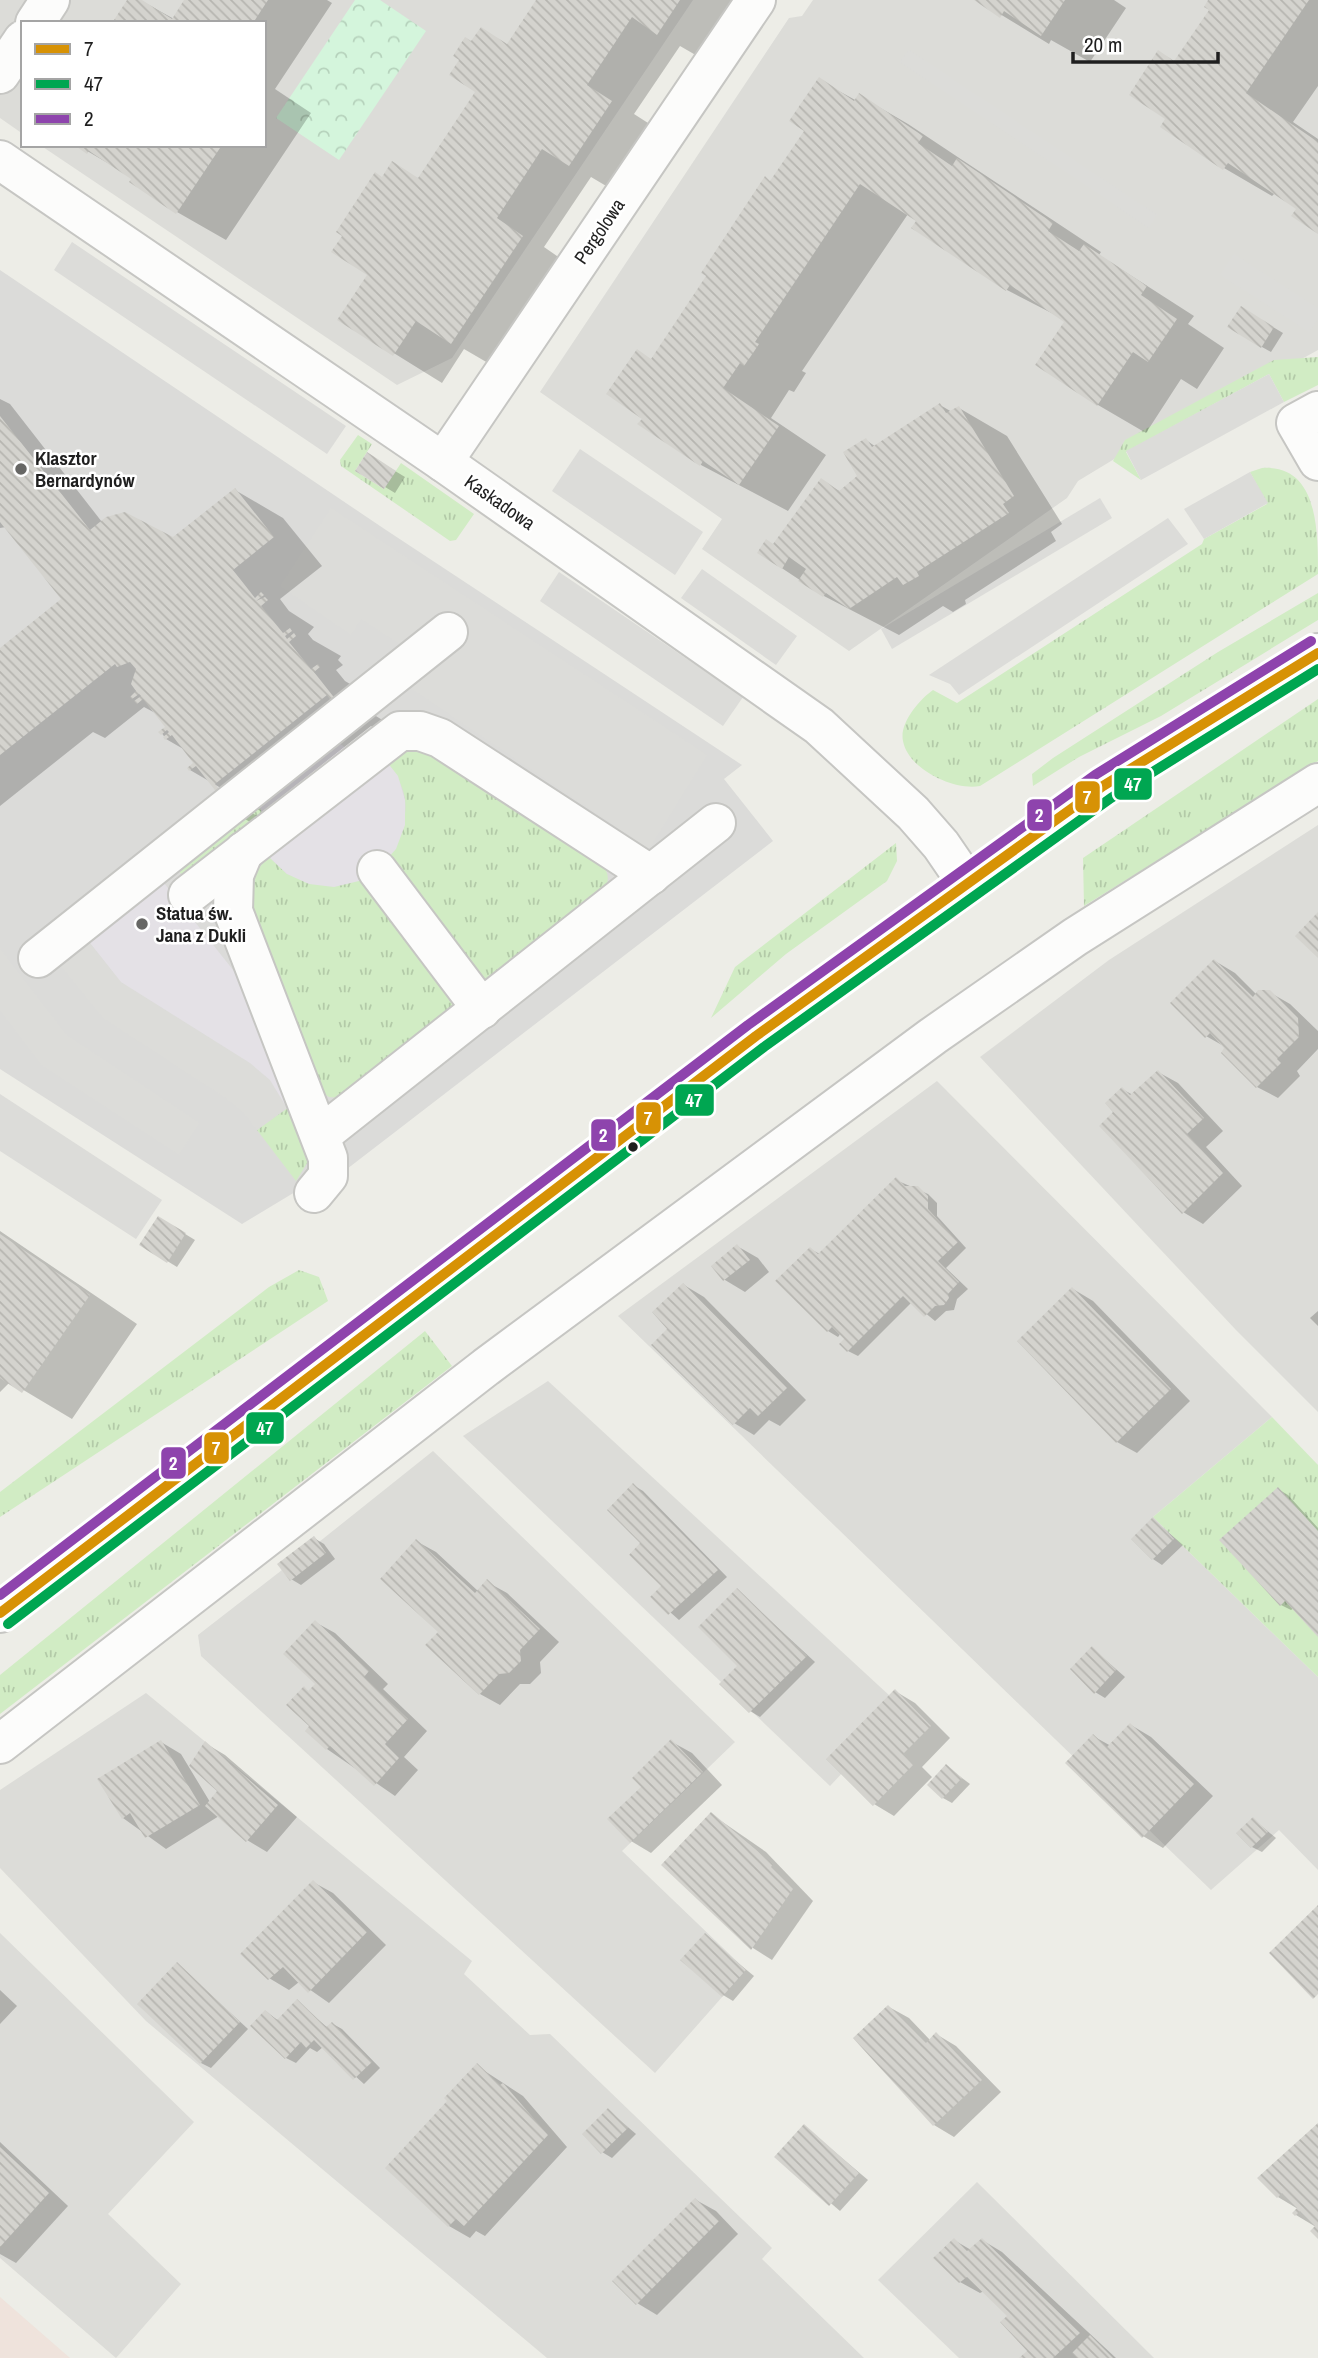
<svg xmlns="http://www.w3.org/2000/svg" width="1318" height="2358" font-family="'Archivo Narrow',sans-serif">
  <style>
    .residential { fill: #dcdcd8 }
    .commercial { fill: #efe3dc }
    .religious { fill: #dbdbd9 }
    .grass { fill: url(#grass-tufts) }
    .park { fill: url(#park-crowns) }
    .parking { fill: #dcdcd9 }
    .plaza { fill: #e4e1e6 }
    .shadow { fill: #0003 }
    .building { fill: url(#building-back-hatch) }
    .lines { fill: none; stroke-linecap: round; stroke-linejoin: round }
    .pedestrian-casing { stroke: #c6c6c3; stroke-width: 42 }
    .minor-casing { stroke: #c6c6c3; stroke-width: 42 }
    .tertiary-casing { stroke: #c6c6c3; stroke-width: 42 }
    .pedestrian { stroke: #fcfcfb; stroke-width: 38 }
    .minor { stroke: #fcfcfb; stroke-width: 38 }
    .tertiary { stroke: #fcfcfb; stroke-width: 38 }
    .bus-1-casing { stroke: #fff; stroke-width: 16 }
    .bus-2-casing { stroke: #fff; stroke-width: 16 }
    .bus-3-casing { stroke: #fff; stroke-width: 16 }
    .bus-1 { stroke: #d79205; stroke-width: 10 }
    .bus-2 { stroke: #00a651; stroke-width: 10 }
    .bus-3 { stroke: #8e44ad; stroke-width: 10 }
    .poi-dot { fill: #676765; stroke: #fff; stroke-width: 2.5 }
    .bus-dot { fill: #1f1f1f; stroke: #fff; stroke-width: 2.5 }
    .labels { text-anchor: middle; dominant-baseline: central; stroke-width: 5; stroke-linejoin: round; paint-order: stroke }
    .street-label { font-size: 19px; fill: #1f1f1f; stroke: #fff }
    .poi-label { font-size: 19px; font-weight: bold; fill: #1f1f1f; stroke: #fff; text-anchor: start }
    .line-badge { stroke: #fff; stroke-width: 2.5 }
    .badge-label { font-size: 19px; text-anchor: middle; font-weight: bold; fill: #fff }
  </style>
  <defs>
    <pattern id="grass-tufts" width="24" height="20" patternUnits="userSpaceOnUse" patternTransform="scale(1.75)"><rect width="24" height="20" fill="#d1ecc4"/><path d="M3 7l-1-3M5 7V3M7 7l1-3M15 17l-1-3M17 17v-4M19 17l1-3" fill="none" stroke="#b3caa8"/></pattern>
    <pattern id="park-crowns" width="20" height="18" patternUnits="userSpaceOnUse" patternTransform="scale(1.75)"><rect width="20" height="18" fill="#d4f5dc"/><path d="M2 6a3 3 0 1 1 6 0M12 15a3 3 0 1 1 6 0" fill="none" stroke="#b6d2bc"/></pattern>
    <pattern id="building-back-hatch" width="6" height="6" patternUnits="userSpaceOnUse" patternTransform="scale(1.75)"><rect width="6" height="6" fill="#d4d3ce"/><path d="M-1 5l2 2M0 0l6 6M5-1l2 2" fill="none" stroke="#b6b5b0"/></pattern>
  </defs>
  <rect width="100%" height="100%" fill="#edede7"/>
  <g class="residential">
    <path d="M0,0H693L452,358L397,385L40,145H264V23H23V134L0,118Z"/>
    <path d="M813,0H1318V350L1287,367L1268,366L1078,481L1067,498L849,651L702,549L722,519L540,392L789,18L802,16Z"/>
    <path d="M1318,825V1412L1236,1330L980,1057L1109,960Z"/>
    <path d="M937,1081L1272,1417L1153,1517L1318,1677V1870L1279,1830L1211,1890L618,1316Z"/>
    <path d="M548,1381L903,1708L830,1786L463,1436Z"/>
    <path d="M433,1451L735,1742L622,1851L746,1970L655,2073L201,1656L198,1635L282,1570L314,1536L319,1542Z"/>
    <path d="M146,1693L472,1961L464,1974L530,2035L550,2034L772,2248L762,2259L864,2358H547L146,2021L0,1868V1790Z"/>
    <path d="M0,1933L194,2122L108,2214L181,2284L116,2358L0,2258Z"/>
    <path d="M977,2182L1154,2358H959L878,2280Z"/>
  </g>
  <path class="commercial" d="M0,2297L70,2358H0Z"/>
  <path class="religious" d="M0,270L386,530L742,765L724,779L773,841L308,1199L300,1189L242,1224L0,1069Z"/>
  <g class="grass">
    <path d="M1318,357V385L1284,402L1269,374L1126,452L1141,480L1113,461L1125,440L1274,360Z"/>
    <path d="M358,435L372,444L355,471L384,489L401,463L474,514L456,540L450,541L341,466L340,460Z"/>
    <path d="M1262,468C1318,464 1318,530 1318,574L980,786C954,791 908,769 903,741C899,723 920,699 933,690L957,703L1202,544L1204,539L1267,504L1250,472Z"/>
    <path d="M1318,593V620L1161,716L1079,757L1033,786L1032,774L1053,758L1218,652Z"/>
    <path d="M1318,699V761L1084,906L1083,858Z"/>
    <path d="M424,748L601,862C608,872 610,878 605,889L487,984L388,857C408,820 415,798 387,762L402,750Z"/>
    <path d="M253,793L265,819L186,881L171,860Z"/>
    <path d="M896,843L897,861L887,881L786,954L711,1018L735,967Z"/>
    <path d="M268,856L287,874L360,880L460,1007L340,1098L329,1097L319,1090L247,905L250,880Z"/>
    <path d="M289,1107L309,1160L296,1181L257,1130Z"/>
    <path d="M299,1270L319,1277L328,1301L0,1517V1492L269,1287Z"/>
    <path d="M425,1331L452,1366L0,1714V1675Z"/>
    <path d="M1272,1417L1318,1465V1677L1153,1517Z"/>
  </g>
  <path class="park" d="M355,0H380L426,31L339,160L276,118Z"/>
  <g class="parking">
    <path d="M909,50L1157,215L1149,228L900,62Z"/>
    <path d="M72,242L346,426L327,454L54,270Z"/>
    <path d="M1234,254L1318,308V319L1309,332L1220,275Z"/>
    <path d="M1269,374L1284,402L1141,480L1126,451Z"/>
    <path d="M580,449L703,532L675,575L552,491Z"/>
    <path d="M1250,472L1268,503L1204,539L1184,509Z"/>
    <path d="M1100,498L1112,518L892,649L881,629Z"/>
    <path d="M331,508L707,755L649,849L412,689L407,649L361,619L351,635L280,586Z"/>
    <path d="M1168,518L1188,544L959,695L950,684L929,675Z"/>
    <path d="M702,569L797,636L776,665L681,598Z"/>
    <path d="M559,572L743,697L723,726L540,601Z"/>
    <path d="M82,934L121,982L250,1063L270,1080L287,1108L257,1130L243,1112L224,1097L103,1018L52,955Z"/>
    <path d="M0,948L67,1035L200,1123L179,1155L41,1065L0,1011Z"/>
    <path d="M0,1094L162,1200L136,1239L0,1151Z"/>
  </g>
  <g class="plaza">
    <path d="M323,732L349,750L387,762L398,776L405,800V825L396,849L377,870L359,881L334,887L309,884L287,874L268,856L265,819L252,789Z"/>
    <path d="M156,873L241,980L287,1108L270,1080L250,1063L121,982L83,934Z"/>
  </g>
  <g class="shadow">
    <path d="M129,0H140L174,19L186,0H327L332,3L275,89L311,113L226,240L177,212L131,182L133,178L77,145H264V23H114Z"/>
    <path d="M538,0H747L706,61L680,46L634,114L659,130L618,193L591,177L544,247L570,265L500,370L464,349L442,383L339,319L369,275L383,178L419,179L477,91L472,43L509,45Z"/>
    <path d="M977,0H1114L1126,8L1090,62L1051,40L1049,44Z"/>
    <path d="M1210,0H1318V86L1293,122L1318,139V232L1298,208L1275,193L1272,196L1224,168L1167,119L1176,62L1212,9Z"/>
    <path d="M819,80L857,101L860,96L908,124L1101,252L1099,255L1194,316L1188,324L1224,348L1197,389L1181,379L1146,433L1098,405L1038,364L1067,321L1007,290L914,228L918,221L908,214L802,371L806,373L801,381L794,392L789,390L771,418L826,455L788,511L701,465L644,418L652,360L807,131Z"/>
    <path d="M1241,308L1283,333L1271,352L1262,347Z"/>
    <path d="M0,399L10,404L102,522L173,539L235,490L283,518L322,566L280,599L289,611L314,627L308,634L313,640L341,656L338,660L343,665L336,670L345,681L367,694L371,713L397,729L389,737L371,726L262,812L190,770L196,763L185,750L166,739L161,732L168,728L157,714L144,707L105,738L93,732L0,806V651L63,599L6,527L0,528Z"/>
    <path d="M940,405L952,412L959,408L1007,436L1062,524L1051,532L1056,541L965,600L966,604L953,612L943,606L899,635L824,596L759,553L774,546L822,481L841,492L859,477L866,440L876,447Z"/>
    <path d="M377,460L405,477L395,493L357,470Z"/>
    <path d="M226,798L275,826L269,833L221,805Z"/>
    <path d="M1215,961L1235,973L1257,995L1269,992L1290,1004L1318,1031V1049L1297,1071L1300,1076L1278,1098L1257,1087L1223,1053L1227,1048L1206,1036Z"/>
    <path d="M1158,1072L1178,1083L1223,1131L1206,1147L1242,1186L1203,1224L1183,1212L1116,1112L1122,1089L1133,1095Z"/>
    <path d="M896,1180L928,1194L937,1203V1216L966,1248L946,1268L968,1289L957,1299L954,1310L946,1311L935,1321L912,1302L858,1356L848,1351L846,1339L841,1333L838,1337L828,1331L810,1249L820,1254Z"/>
    <path d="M159,1218L195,1240L177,1267L141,1245Z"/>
    <path d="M0,1231L137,1324L72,1419L10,1382L0,1392Z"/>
    <path d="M737,1246L758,1258L769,1272L745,1292L725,1280L713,1267Z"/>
    <path d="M684,1285L704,1297L806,1400L780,1426L769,1420L754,1435L734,1423L670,1329Z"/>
    <path d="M1073,1289L1093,1301L1190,1401L1137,1453L1117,1442Z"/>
    <path d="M1318,1311V1326L1310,1318Z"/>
    <path d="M633,1485L643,1491L727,1577L679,1620L653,1597L664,1586L642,1543Z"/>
    <path d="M1278,1489L1288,1495L1318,1528V1634L1294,1608L1291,1610L1281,1605L1221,1540Z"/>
    <path d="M1153,1519L1183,1545L1162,1565L1153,1559Z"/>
    <path d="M314,1538L324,1544L335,1559L301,1585L291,1579Z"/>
    <path d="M416,1541L436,1552L478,1591L487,1582L507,1593L559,1642L540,1662L541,1673L530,1684H520L500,1705L480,1694L428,1645L440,1632Z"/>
    <path d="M737,1590L815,1662L760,1717L750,1711L739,1666Z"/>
    <path d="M315,1622L335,1633L388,1684L383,1689L427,1731L404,1757L418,1770L395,1796L327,1749L311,1726L304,1689L310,1692L317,1684Z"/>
    <path d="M1092,1648L1125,1677L1105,1698L1095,1692Z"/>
    <path d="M895,1691L915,1703L950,1738L922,1767L932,1777L894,1816L874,1804Z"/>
    <path d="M1131,1725L1151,1737L1213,1796L1163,1848L1143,1836L1093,1736L1111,1746Z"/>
    <path d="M161,1742L181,1754L210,1802L220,1791L205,1743L225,1755L297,1817L267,1852L247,1840L219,1816L166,1849L123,1818Z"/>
    <path d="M672,1742L692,1753L722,1785L651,1853L631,1841Z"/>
    <path d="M946,1766L970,1784L952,1803L943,1798Z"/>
    <path d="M711,1814L766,1852L813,1901L772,1960L753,1948L664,1865Z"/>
    <path d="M1253,1819L1276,1838L1262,1852L1252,1847Z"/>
    <path d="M313,1882L333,1893L386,1945L329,2003L299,1982L289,1990L269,1978Z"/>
    <path d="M705,1936L754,1976L733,2001L723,1995Z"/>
    <path d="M177,1964L248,2029L211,2068L201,2063Z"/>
    <path d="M0,1990L17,2006L0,2024Z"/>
    <path d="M297,2002L328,2028L333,2024L342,2029L380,2068L364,2084L323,2047L317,2052L310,2048L296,2063L286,2058L266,2012L279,2021Z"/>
    <path d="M889,2007L909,2018L930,2040L936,2034L956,2046L1001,2092L954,2137L934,2125L856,2038Z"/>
    <path d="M477,2066L523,2096L567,2147L485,2236L476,2231L470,2238L449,2226L387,2168L450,2101Z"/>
    <path d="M608,2110L636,2134L612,2158L602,2152Z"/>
    <path d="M1318,2125V2237L1316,2227L1296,2215L1294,2213L1298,2209L1278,2197Z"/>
    <path d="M804,2126L868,2180L840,2211L777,2157Z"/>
    <path d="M0,2142L68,2206L16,2263L0,2254Z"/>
    <path d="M696,2200L716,2211L738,2234L657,2315L637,2303Z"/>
    <path d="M954,2240L971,2250L982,2240L1002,2252L1116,2358H1024L1030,2351L1010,2316L984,2291L980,2293L960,2282Z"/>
  </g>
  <g class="building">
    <path d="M127,0H142L172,19L184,0H268L253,23H112Z"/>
    <path d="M536,0H680L657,35L632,17L587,85L612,101L569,166L542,149L497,218L523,236L451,344L416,321L393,356L337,320L367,275L331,252L342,236L336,232L375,172L382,177L392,161L418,178L475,92L449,75L459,60L453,56L465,37L471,41L481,27L507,44Z"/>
    <path d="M974,0H1065L1041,36L1004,11L1000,18Z"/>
    <path d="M1208,0H1309L1246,93L1318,142V234L1291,216L1296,209L1228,163L1223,170L1160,127L1165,119L1129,95L1158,50L1174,61L1209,10L1204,7Z"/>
    <path d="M819,77L854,101L859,93L923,136L918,143L952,166L957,158L1053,223L1048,231L1079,251L1084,244L1147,286L1141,295L1177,319L1148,362L1133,352L1097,406L1035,365L1064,322L1010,285L1006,291L911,228L916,221L860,184L755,342L759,344L753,353L744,366L740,363L723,388L779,426L739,485L703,461L700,466L637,424L642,419L606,394L637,349L651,359L706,276L701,273L765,176L770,181L804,131L789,121Z"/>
    <path d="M74,145H222L176,214L129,182L131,179L89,151L87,154Z"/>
    <path d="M1241,306L1274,327L1261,348L1227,327Z"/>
    <path d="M940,403L946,413L959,406L1014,496L1003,504L1009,513L917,572L919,576L903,585L897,577L849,609L826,593L823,597L798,581L806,569L789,557L782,569L757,553L766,539L773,544L821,478L839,491L857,476L843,452L866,438L872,447Z"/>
    <path d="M0,416L90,530L106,517L125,512L173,537L235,488L274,537L233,570L255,598L261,592L264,595L256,601L265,597L268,600L261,606L283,633L290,628L292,631L285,636L287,639L294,633L296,636L289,642L311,669L318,664L320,667L314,672L340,705L337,708L327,695L215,784L225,797L222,799L196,766L189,771L187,768L193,763L172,735L165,740L163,737L169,732L167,730L161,735L158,732L165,727L143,699L137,704L134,701L141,696L139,694L132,699L130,697L136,691L131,684L136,669L130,662L117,667L115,664L0,755V648L61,599L0,522Z"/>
    <path d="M367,452L396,471L384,489L355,471Z"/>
    <path d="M1318,912V958L1295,936Z"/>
    <path d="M1214,959L1253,997L1258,990H1270L1298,1018L1299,1037L1277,1059L1281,1063L1256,1088L1221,1053L1224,1048L1210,1033L1205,1038L1170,1003Z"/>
    <path d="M1158,1070L1204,1118L1187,1134L1223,1173L1182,1214L1099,1126L1113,1112L1105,1103L1122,1087L1130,1095Z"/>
    <path d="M896,1177L905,1186H918L928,1196V1209L958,1242L938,1261L959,1282L948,1294L949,1298L944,1305L935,1306L924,1317L903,1296L847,1352L839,1344L844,1339L832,1327L827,1332L775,1281L810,1247L818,1254Z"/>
    <path d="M158,1216L186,1233L167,1263L139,1245Z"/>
    <path d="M0,1234L90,1295L22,1393L0,1378Z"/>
    <path d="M737,1244L750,1260L723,1281L711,1266Z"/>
    <path d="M683,1283L787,1388L758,1416L750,1408L733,1425L651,1345L667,1329L652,1312Z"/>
    <path d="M1072,1287L1171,1389L1116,1443L1017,1341Z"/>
    <path d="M633,1483L718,1570L668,1615L650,1597L661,1586L629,1555L640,1543L607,1510Z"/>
    <path d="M1278,1487L1318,1531V1637L1285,1601L1280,1606L1219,1540Z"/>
    <path d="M1153,1517L1174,1539L1152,1560L1131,1539Z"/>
    <path d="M314,1536L326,1553L290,1581L277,1564Z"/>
    <path d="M416,1539L475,1593L487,1579L540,1629L520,1650L521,1661L509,1673L499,1674L479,1695L425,1645L438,1632L380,1579Z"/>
    <path d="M737,1588L807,1656L749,1713L719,1684L737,1666L698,1627Z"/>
    <path d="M315,1620L369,1671L364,1677L408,1719L385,1744L399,1758L374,1786L330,1746L326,1750L305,1731L309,1726L286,1705L304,1686L308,1691L315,1684L283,1654Z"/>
    <path d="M1092,1646L1116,1670L1094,1694L1070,1669Z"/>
    <path d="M895,1689L931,1726L903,1754L913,1765L873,1806L826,1759Z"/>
    <path d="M1130,1723L1194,1784L1142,1838L1065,1763L1093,1734L1107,1747Z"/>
    <path d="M671,1739L703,1772L630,1843L607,1819L641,1787L632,1778Z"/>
    <path d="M161,1740L200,1805L145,1838L130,1813L122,1819L97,1779Z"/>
    <path d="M205,1741L278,1805L246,1842L205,1806L217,1791L189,1766Z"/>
    <path d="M946,1764L962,1778L942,1799L927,1785Z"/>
    <path d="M711,1812L773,1864L771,1867L793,1889L751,1950L661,1865Z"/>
    <path d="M1253,1817L1268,1832L1251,1848L1236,1833Z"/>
    <path d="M313,1880L367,1932L308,1993L283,1967L268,1980L240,1954Z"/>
    <path d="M1318,1905V1994L1313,1999L1269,1953Z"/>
    <path d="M705,1933L746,1970L722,1997L680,1960Z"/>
    <path d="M177,1962L240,2022L200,2064L137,2004Z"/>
    <path d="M297,1999L326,2027L332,2022L372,2062L353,2080L314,2040L306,2048L301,2042L285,2059L250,2026L265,2010L277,2020Z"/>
    <path d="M888,2005L926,2043L936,2032L982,2080L933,2126L853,2038Z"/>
    <path d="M477,2063L500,2085L503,2083L548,2135L464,2226L456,2219L448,2227L385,2168L447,2101L444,2098Z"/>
    <path d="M608,2108L628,2128L601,2154L582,2134Z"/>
    <path d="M1318,2123V2239L1310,2231L1315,2226L1300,2211L1295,2216L1292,2213L1297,2208L1282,2193L1277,2198L1257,2178Z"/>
    <path d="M804,2124L859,2173L829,2206L774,2157Z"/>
    <path d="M0,2147L49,2193L0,2247Z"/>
    <path d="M695,2198L719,2221L636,2305L612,2281Z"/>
    <path d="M954,2238L967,2251L982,2238L1080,2333L1053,2358H1019L1027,2351L1000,2322L1007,2316L967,2277L959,2283L933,2258Z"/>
    <path d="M1090,2335L1113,2358H1077L1072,2353Z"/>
  </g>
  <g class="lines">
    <defs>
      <g id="pedestrian">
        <path d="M244,851L234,875L233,911L328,1158V1176L314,1193"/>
        <path d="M377,870L482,1009"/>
        <path d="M188,895L400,731H420L440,738L651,875"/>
        <path d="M38,958L448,632"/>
        <path d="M321,1135L716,823"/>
      </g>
      <g id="minor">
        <path d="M35,23L50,0"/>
        <path d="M0,74L23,40"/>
        <path d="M0,160L443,462L819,726L913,813L941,845L967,883"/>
        <path d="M1318,411L1296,423L1318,461"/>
        <path d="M443,462L756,0"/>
        <path d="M0,1744L486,1367L933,1036L1075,937L1318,783"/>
      </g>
      <path id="tertiary" d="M0,1613L756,1036L1103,786L1318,653"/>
    </defs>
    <use href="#pedestrian" class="pedestrian-casing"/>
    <use href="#minor" class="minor-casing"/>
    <use href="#tertiary" class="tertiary-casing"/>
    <use href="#pedestrian" class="pedestrian"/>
    <use href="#minor" class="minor"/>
    <use href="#tertiary" class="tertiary"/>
    <defs>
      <path id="bus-1" d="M0,1613L756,1036L1103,786L1318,653"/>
      <path id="bus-2" d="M8,1624L764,1047L1111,798L1318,669"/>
      <path id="bus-3" d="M0,1595L748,1025L1095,775L1311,641"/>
    </defs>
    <use href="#bus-1" class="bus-1-casing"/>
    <use href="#bus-2" class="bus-2-casing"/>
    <use href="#bus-3" class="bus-3-casing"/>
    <use href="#bus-1" class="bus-1"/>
    <use href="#bus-2" class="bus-2"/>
    <use href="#bus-3" class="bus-3"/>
  </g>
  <g class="poi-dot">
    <circle cx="21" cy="469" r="7"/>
    <circle cx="142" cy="924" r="7"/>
  </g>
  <circle class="bus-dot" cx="633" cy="1147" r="6"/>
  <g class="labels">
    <g class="street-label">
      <text transform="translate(599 231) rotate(-56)">Pergolowa</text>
      <text transform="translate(500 502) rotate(35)">Kaskadowa</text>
    </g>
    <g class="poi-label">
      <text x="35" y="458">Klasztor<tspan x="35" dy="22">Bernardynów</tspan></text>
      <text x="156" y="913">Statua św.<tspan x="156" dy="22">Jana z Dukli</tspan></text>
    </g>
  </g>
  <g class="line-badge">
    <rect x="1113" y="767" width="40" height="34" rx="7" fill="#00a651"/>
    <rect x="1074" y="780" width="27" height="34" rx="7" fill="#d79205"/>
    <rect x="1026" y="798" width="27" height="34" rx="7" fill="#8e44ad"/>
    <rect x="674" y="1083" width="41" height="34" rx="7" fill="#00a651"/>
    <rect x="635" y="1101" width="27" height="34" rx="7" fill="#d79205"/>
    <rect x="590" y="1118" width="27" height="34" rx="7" fill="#8e44ad"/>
    <rect x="245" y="1411" width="40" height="34" rx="7" fill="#00a651"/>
    <rect x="203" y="1431" width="27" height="34" rx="7" fill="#d79205"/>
    <rect x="160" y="1446" width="27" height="34" rx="7" fill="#8e44ad"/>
  </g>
  <g class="badge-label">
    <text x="1133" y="791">47</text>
    <text x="1087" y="804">7</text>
    <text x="1039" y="822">2</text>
    <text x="694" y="1107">47</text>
    <text x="648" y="1125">7</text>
    <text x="603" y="1142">2</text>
    <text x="265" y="1435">47</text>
    <text x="216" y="1455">7</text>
    <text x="173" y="1470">2</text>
  </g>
  <rect x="21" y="21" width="245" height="126" fill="#ffffff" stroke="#a5a5a5" stroke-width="2"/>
  <rect x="35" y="44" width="35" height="10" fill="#d79205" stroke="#a5a5a5" stroke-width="2"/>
  <text x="84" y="56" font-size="21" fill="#1f1f1f">7</text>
  <rect x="35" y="79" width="35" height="10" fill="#00a651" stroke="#a5a5a5" stroke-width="2"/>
  <text x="84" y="91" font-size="21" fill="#1f1f1f">47</text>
  <rect x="35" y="114" width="35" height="10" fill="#8e44ad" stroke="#a5a5a5" stroke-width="2"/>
  <text x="84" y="126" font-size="21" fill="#1f1f1f">2</text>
  <path d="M1073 52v10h145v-10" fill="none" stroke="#1f1f1f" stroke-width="3.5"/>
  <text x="1084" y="52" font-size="21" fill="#1f1f1f" stroke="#ffffff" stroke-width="5" paint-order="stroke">20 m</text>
</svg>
